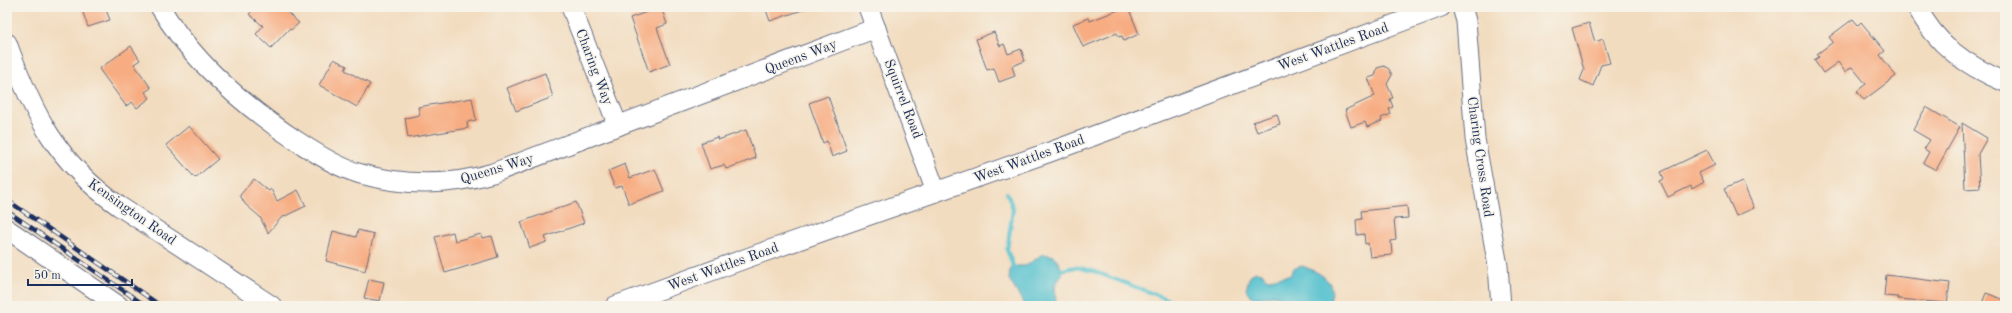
<svg xmlns="http://www.w3.org/2000/svg" width="2012" height="313" font-family="'Old Standard TT',serif">
  <style>
    .water { fill: #55c1cf; stroke: #387896 }
    .lines { fill: none; stroke-linecap: round; stroke-linejoin: round }
    .stream { stroke: #55c1cf; stroke-width: 4 }
    .building { fill: #f7ac81 }
    .minor-casing { stroke: #666c80; stroke-width: 21 }
    .minor { stroke: #fff; stroke-width: 19 }
    .rail-casing { stroke: #1b2f5e; stroke-width: 4.5 }
    .rail { stroke: #f7f3e8; stroke-width: 3; stroke-dasharray: 9; stroke-linecap: butt }
    .labels { text-anchor: middle; dominant-baseline: central; stroke-width: 3; stroke-linejoin: round; paint-order: stroke }
    .street-label { font-size: 14px; fill: #1b2f5e; stroke: #f7f3e8 }
  </style>
  <rect width="100%" height="100%" fill="#f7f3e8"/>
  <filter id="ink" filterUnits="userSpaceOnUse"><feTurbulence type="fractalNoise" baseFrequency=".025" numOctaves="2"/><feDisplacementMap in="SourceGraphic" scale="8" xChannelSelector="R" yChannelSelector="G"/><feConvolveMatrix kernelMatrix="1 2 1 2 8 2 1 2 1" color-interpolation-filters="sRGB"/></filter>
  <filter id="wash" filterUnits="userSpaceOnUse"><feTurbulence type="fractalNoise" baseFrequency=".012" numOctaves="4" result="noise"/><feDisplacementMap in="SourceGraphic" scale="16" xChannelSelector="R" yChannelSelector="G"/><feGaussianBlur stdDeviation="0.9" result="paint"/><feColorMatrix in="noise" values="0 0 0 0 0 0 0 0 0 0 0 0 0 0 0 0 0 1.4 0 .05"/><feComposite in="paint" operator="in"/></filter>
  <g filter="url(#wash)">
    <rect width="100%" height="100%" fill="#f2dcbf"/>
    <g class="water">
      <path d="M1041,255C1055,252 1061,262 1062,275L1055,285L1056,306H1025L1009,279L1010,270L1017,266H1026Z"/>
      <path d="M1302,266C1321,273 1340,282 1328,305L1307,306L1274,295L1253,298L1246,290L1250,275L1256,272L1262,273L1267,279C1276,279 1281,275 1290,276L1293,269Z"/>
    </g>
    <g class="lines">
      <g class="stream">
        <path d="M1007,193L1013,209L1007,250L1014,268"/>
        <path d="M1062,270L1075,267L1093,271L1186,306"/>
        <path d="M1257,306L1261,298"/>
      </g>
    </g>
    <g id="blocks">
      <g class="building">
        <path d="M81,7H105L110,20L88,27Z"/>
        <path d="M256,7H281L299,23L291,30L289,29L271,48L256,34L263,26L249,14Z"/>
        <path d="M661,7L667,24L657,28L670,64L649,72L630,18Z"/>
        <path d="M765,7H805V9L770,21Z"/>
        <path d="M1126,7H1128L1139,34L1124,41L1122,36L1119,37L1117,33L1083,47L1073,24L1088,18L1090,21Z"/>
        <path d="M1853,19L1858,25L1861,22L1885,51L1880,55L1896,76L1864,100L1857,91L1866,84L1852,67L1845,72L1838,62L1823,73L1814,60L1819,57L1817,54L1833,42L1829,37Z"/>
        <path d="M1589,23L1595,42L1603,39L1610,63L1601,65L1593,86L1580,80L1584,70L1572,28Z"/>
        <path d="M994,32L1000,46L1004,44L1008,54L1021,49L1025,61L1012,66L1015,76L999,82L994,68L987,70L976,39Z"/>
        <path d="M131,46L140,60L134,64L151,88L145,92L150,98L137,108L132,102L126,106L99,69Z"/>
        <path d="M334,59L347,66L345,70L370,84L357,107L319,85Z"/>
        <path d="M1384,66L1389,69L1392,75L1387,84L1393,98L1390,99L1393,107L1389,109L1391,114L1381,118L1382,121L1367,127L1365,122L1351,127L1345,110L1375,96L1368,78L1375,76L1377,68Z"/>
        <path d="M545,73L553,97L516,111L507,88Z"/>
        <path d="M828,96L847,151L832,157L827,141L823,143L809,103Z"/>
        <path d="M472,98L476,120L467,122L468,128L408,138L405,118L420,115L418,107Z"/>
        <path d="M1926,107L1960,127L1936,170L1923,163L1929,152L1924,149L1930,140L1913,130Z"/>
        <path d="M1277,114L1280,124L1257,132L1253,122Z"/>
        <path d="M1962,123L1987,138L1978,154L1980,188L1965,189Z"/>
        <path d="M189,126L218,159L195,178L166,145Z"/>
        <path d="M746,130L756,158L726,169L724,165L710,169L701,143L717,137L718,140Z"/>
        <path d="M1707,150L1715,165L1699,173L1704,182L1692,189L1691,186L1668,197L1660,181L1664,179L1661,172Z"/>
        <path d="M625,164L630,178L655,169L664,191L629,204L622,186L615,188L608,171Z"/>
        <path d="M254,179L269,191L271,189L277,201L298,190L306,206L281,218L268,233L260,217L245,204L240,195Z"/>
        <path d="M1742,181L1754,208L1736,216L1724,189Z"/>
        <path d="M576,202L584,223L545,237L547,242L530,248L521,222Z"/>
        <path d="M1407,206L1408,218L1394,219L1396,240L1391,241L1392,255L1370,257L1368,243L1365,244L1364,234L1357,235L1356,220L1362,219L1361,211Z"/>
        <path d="M358,230L374,234L365,271L326,261L333,231L356,237Z"/>
        <path d="M453,232L455,241L481,234L482,238L492,236L498,257L445,273L435,237Z"/>
        <path d="M1886,275L1950,283L1947,303L1898,299V297L1884,296Z"/>
        <path d="M369,279L384,282L380,301L364,298Z"/>
        <path d="M1986,293L2005,300V306H1981Z"/>
      </g>
    </g>
  </g>
  <g filter="url(#ink)">
    <use href="#blocks" fill-opacity="0" stroke="#666c80" stroke-width="1"/>
    <g class="lines">
      <defs>
        <g id="minor">
          <path d="M160,7C194,64 245,107 300,143C319,155 339,168 361,174C405,186 449,186 493,173L876,28"/>
          <path d="M571,7L618,126"/>
          <path d="M868,7L936,192"/>
          <path d="M1462,7L1466,21L1475,139L1498,266L1501,306"/>
          <path d="M1917,7C1936,45 1967,66 2005,82"/>
          <path d="M7,43C32,112 57,163 119,206L272,306"/>
          <path d="M7,229L119,306"/>
          <path d="M615,306L761,253L1050,152L1441,7"/>
        </g>
      </defs>
      <use href="#minor" class="minor-casing"/>
      <use href="#minor" class="minor"/>
      <defs>
        <g id="rail">
          <path d="M7,200L161,306"/>
          <path d="M7,211L146,306"/>
        </g>
      </defs>
      <use href="#rail" class="rail-casing"/>
      <use href="#rail" class="rail"/>
    </g>
  </g>
  <g class="labels">
    <g class="street-label">
      <text transform="translate(1333 47) rotate(-20)">West Wattles Road</text>
      <text transform="translate(801 57) rotate(-21)">Queens Way</text>
      <text transform="translate(594 67) rotate(69)">Charing Way</text>
      <text transform="translate(903 99) rotate(69)">Squirrel Road</text>
      <text transform="translate(1480 157) rotate(82)">Charing Cross Road</text>
      <text transform="translate(1029 159) rotate(-20)">West Wattles Road</text>
      <text transform="translate(497 169) rotate(-17)">Queens Way</text>
      <text transform="translate(132 212) rotate(35)">Kensington Road</text>
      <text transform="translate(723 267) rotate(-20)">West Wattles Road</text>
    </g>
  </g>
  <rect width="2012" height="313" fill="none" stroke="#f7f3e8" stroke-width="24"/>
  <path d="M28 279v6h104v-6" fill="none" stroke="#1b2f5e" stroke-width="2"/>
  <text x="34" y="279" font-size="12" fill="#1b2f5e" stroke="#f7f3e8" stroke-width="3" paint-order="stroke">50 m</text>
</svg>
